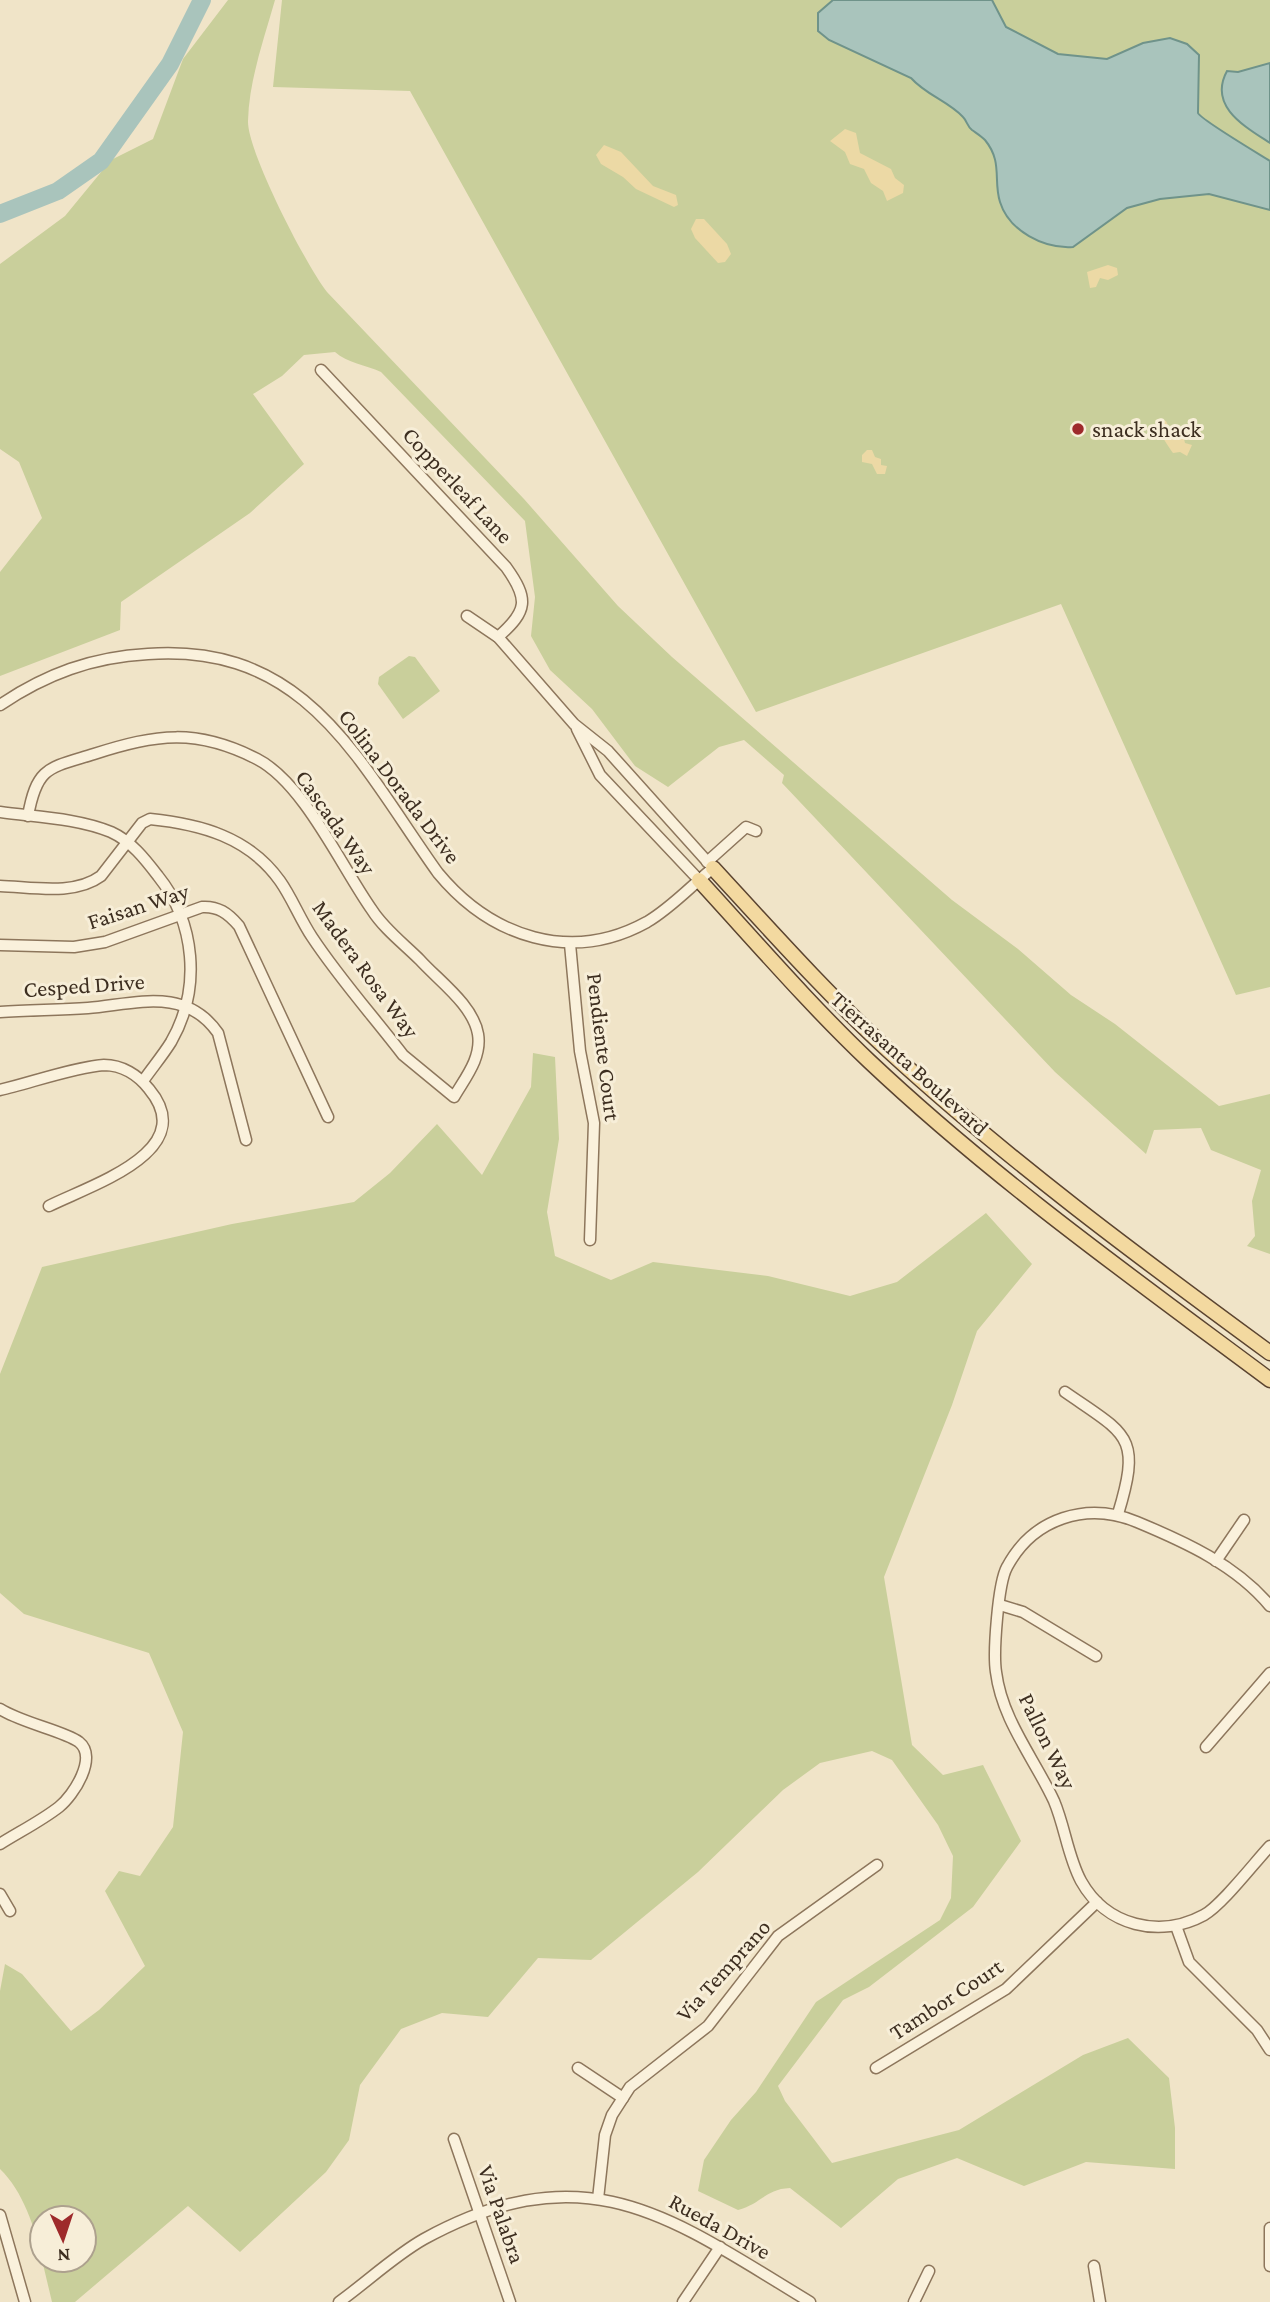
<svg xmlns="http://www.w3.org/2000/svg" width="1270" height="2302" font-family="'Crimson Pro',serif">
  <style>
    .green { fill: #c9cf9b }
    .sand { fill: #ecd9a5 }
    .water { fill: #a9c4bc; stroke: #6f938a; stroke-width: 2 }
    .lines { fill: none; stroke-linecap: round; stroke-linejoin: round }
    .river { stroke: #a9c4bc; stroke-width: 18 }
    .minor-casing { stroke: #8d765c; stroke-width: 13 }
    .major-casing { stroke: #5b4430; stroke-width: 17 }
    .minor { stroke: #faf1dc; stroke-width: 10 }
    .major { stroke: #f3d9a0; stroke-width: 14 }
    .poi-dot { fill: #9e2a2b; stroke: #f7eed8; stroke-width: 2.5 }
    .labels { text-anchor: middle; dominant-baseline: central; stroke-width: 6; stroke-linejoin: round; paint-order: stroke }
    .poi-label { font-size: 23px; fill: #3d2e20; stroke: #f7eed8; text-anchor: start }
    .street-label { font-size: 23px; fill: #3d2e20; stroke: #f7eed8 }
  </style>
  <rect width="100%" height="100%" fill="#f0e4c8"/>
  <g class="green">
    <path d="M228,0H275C264,39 249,80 248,121C247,151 307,267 327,292L524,499L618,606L672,657L952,900L1018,949L1071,995L1115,1024L1219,1106L1270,1094V1254L1247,1246L1255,1236L1252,1201L1261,1170L1211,1150L1201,1128L1154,1130L1146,1154L1055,1072L782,783L784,775L744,740L719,747L668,787L635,766L592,709L550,670L531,636L535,597L525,521L381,372C366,365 347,363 335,352L304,355L282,376L253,394L304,464L250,513L121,602L120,630L0,676V572L42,518L19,462L0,449V264L65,216L111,160L153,139L183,59Z"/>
    <path d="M282,0H1270V987L1236,995L1061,604L756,712L410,91L273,87Z"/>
    <path d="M409,656L415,657L440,691L403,719L378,684L379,677Z"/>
    <path d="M533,1053L555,1057L559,1139L547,1212L555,1256L611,1280L653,1262L768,1276L850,1296L897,1282L986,1213L1032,1264L977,1331L952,1405L884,1577L912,1745L943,1775L983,1765L1021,1841L973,1907L869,1987L843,2000L778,2086L785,2101L832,2163L959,2130L1083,2055L1128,2038L1169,2078L1175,2128V2169L1086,2162L1024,2186L957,2158L898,2179L841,2228L790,2188C765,2189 762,2204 738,2210L698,2191L704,2160L731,2120L756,2092L816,2002L940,1920L951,1898L953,1856L938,1825L892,1760L872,1751L820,1763L783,1790L698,1872L591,1960L538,1958L488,2017L442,2013L401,2029L360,2085L349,2140L326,2172L240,2252L188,2206L75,2302H52L42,2260H84V2218H42V2258C35,2228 23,2191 0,2169V1991L5,1964L22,1974L71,2031L99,2010L145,1966L105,1891L119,1871L140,1876L173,1827L183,1732L149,1653L24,1614L0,1593V1374L42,1267L232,1224L354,1202L390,1173L437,1124L482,1175L531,1087Z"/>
  </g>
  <g class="sand">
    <path d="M845,129L856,133L860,153L891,169L895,178L904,185L903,193L887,201L883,191L871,183L864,169L850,164L845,152L830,141Z"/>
    <path d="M604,145L621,152L653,186L676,195L678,205L674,207L636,189L623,177L601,164L596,155Z"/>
    <path d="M696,219H704L727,244L731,254L725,262L718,263L695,238L691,229Z"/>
    <path d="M1108,265L1117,268L1118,275L1108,280L1100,278L1096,287L1090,288L1087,272Z"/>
    <path d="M1162,420L1166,421L1172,434L1183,435L1185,443L1192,445L1187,456L1180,452L1173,453C1167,444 1156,431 1162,420Z"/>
    <path d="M867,450H872L875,457L881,459V465L887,466L885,474H877L872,464L862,462V455Z"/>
  </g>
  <g class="water">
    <path d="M833,0H992L1006,27L1058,54L1107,59L1143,43L1170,38L1187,44L1199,55L1198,113C1200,119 1259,154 1270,161V210L1209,194L1160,199L1127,208L1073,247C1044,249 1009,231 1000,202C993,180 1003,162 985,140C981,136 976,133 972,130C967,126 967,121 963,117C948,101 926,95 911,78L829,40L818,31V13Z"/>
    <path d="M1270,63V143C1244,126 1208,106 1227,71L1238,72Z"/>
  </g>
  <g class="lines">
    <path class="river" d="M0,214L58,191L101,161L170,64L202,0"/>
    <defs>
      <g id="minor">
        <path d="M321,370L506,567C529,599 528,611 498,637"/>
        <path d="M0,705C46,674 92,657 148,654C307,643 358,761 438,873C491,937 571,964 647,922C671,908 691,886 713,868L608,751L574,724L498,637L467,616"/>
        <path d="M577,729L600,775L699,880"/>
        <path d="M0,812C36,817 77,818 111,832C131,841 145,859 158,876C195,922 202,988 171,1042C163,1055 152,1068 143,1081"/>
        <path d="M707,862L746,827L756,831"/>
        <path d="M0,886C32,887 74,896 101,876L142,823L150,819C200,824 249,837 280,881C292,898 300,919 312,937C339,978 373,1016 403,1055L454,1097C465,1078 482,1058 478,1034C473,1005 439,981 420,960C404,944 384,929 372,910C342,868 304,783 257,759C196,728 157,734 94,754C49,768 37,766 28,816"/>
        <path d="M570,944L580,1051L594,1123L590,1240"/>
        <path d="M0,945L74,947L105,942L202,907C218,906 228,913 239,926L328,1117"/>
        <path d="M0,1012C29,1010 59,1010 88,1008C135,1004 185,986 218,1033L246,1140"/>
        <path d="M0,1090C30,1083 75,1067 104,1065C122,1065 138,1075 149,1089C201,1151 91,1185 49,1206"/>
        <path d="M1065,1392C1127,1435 1142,1435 1118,1514"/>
        <path d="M1216,1561L1244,1520"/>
        <path d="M1000,1605L1023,1612L1096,1656"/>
        <path d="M1270,1606C1236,1565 1185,1542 1137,1522C1087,1501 1033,1518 1007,1567C998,1583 993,1653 996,1672C1002,1720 1034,1758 1054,1801C1065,1827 1068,1857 1081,1881C1106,1926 1160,1939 1204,1915C1222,1905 1254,1863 1270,1846"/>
        <path d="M0,1709C22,1723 64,1731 79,1742C98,1757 74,1795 59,1807C41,1821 19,1832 0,1844"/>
        <path d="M1206,1747L1270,1673"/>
        <path d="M0,1894L10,1911"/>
        <path d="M1176,1926L1189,1962L1257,2030L1270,2050"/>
        <path d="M578,2068L623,2098"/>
        <path d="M876,2068L1006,1989L1097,1902"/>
        <path d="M454,2139L510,2302"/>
        <path d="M598,2199L605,2135L612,2115L630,2087L708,2026L778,1936L877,1865"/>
        <path d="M0,2215L25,2302"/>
        <path d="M1270,2228V2266"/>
        <path d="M1094,2266L1100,2302"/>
        <path d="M339,2302C367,2282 394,2256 424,2239C587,2150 670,2217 810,2302"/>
        <path d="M683,2302L720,2247"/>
        <path d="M914,2302L929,2271"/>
      </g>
      <g id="major">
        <path d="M713,868C770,930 827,994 889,1051C1009,1161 1139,1257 1270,1353"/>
        <path d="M699,880C755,941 809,1004 869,1061C993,1178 1133,1278 1270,1380"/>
      </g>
    </defs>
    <use href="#minor" class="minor-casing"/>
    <use href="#major" class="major-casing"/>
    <use href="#minor" class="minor"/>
    <use href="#major" class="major"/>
  </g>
  <circle class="poi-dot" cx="1078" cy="429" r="7"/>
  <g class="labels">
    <g class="poi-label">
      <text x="1092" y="429">snack shack</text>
    </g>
    <g class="street-label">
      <text transform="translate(458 485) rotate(47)">Copperleaf Lane</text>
      <text transform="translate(400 786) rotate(53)">Colina Dorada Drive</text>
      <text transform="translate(336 822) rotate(55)">Cascada Way</text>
      <text transform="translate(138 906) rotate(-18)">Faisan Way</text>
      <text transform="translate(366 969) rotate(54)">Madera Rosa Way</text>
      <text transform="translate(84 985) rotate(-4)">Cesped Drive</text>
      <text transform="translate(604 1047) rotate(83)">Pendiente Court</text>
      <text transform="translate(910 1063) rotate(42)">Tierrasanta Boulevard</text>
      <text transform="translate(1048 1741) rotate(64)">Pallon Way</text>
      <text transform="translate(723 1970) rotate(-48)">Via Temprano</text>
      <text transform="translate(946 1999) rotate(-33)">Tambor Court</text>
      <text transform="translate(502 2214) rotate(71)">Via Palabra</text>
      <text transform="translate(720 2226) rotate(29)">Rueda Drive</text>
    </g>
  </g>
  <g transform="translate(63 2239) rotate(177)"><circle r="33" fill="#f7eed8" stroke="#ada18e" stroke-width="2"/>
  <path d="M0-5L12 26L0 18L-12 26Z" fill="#9e2a2b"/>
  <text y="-10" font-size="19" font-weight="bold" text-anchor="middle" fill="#3d2e20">N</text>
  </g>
</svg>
